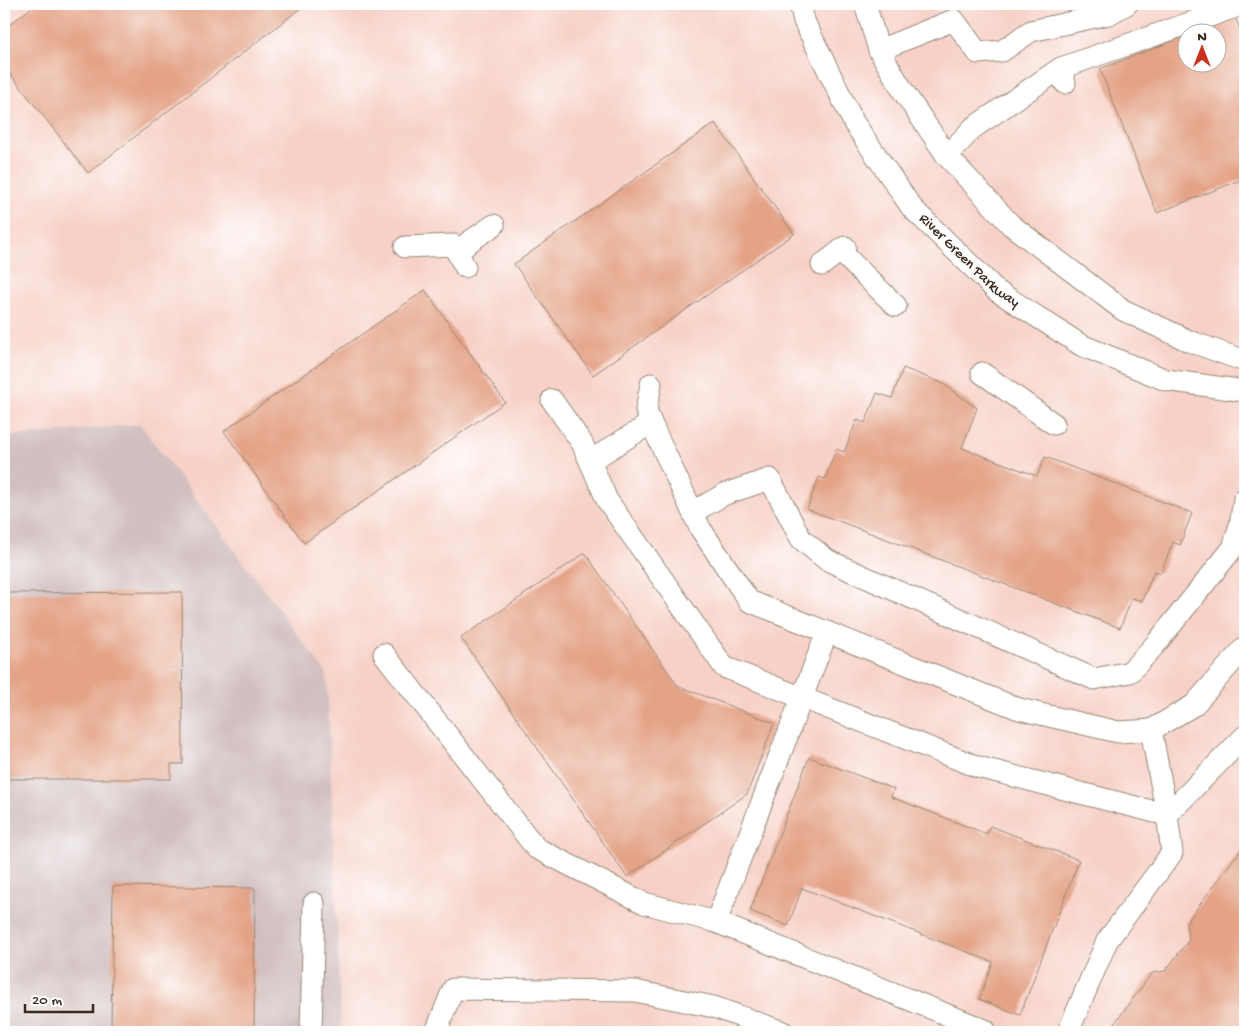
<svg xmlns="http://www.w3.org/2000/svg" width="1249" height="1036" font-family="'Gochi Hand',sans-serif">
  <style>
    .built { fill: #f7d1c7; fill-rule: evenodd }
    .industrial { fill: #d2bfc0 }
    .building { fill: #e4a386 }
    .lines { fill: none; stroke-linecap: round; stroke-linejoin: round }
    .minor-casing { stroke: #968876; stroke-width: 23 }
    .minor { stroke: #fff; stroke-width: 21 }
    .labels { text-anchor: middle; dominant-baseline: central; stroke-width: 4.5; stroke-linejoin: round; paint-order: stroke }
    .street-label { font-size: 15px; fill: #3b2a1e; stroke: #fff }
  </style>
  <rect width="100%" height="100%" fill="#fff"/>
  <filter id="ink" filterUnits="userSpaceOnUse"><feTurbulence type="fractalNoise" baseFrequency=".02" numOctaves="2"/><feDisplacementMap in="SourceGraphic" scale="10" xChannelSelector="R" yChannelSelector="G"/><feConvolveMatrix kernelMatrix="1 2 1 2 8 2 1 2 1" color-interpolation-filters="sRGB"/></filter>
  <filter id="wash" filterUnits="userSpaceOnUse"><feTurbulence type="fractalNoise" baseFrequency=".0096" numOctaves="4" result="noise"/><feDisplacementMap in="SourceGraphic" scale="20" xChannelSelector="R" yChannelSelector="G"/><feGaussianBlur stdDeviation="1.12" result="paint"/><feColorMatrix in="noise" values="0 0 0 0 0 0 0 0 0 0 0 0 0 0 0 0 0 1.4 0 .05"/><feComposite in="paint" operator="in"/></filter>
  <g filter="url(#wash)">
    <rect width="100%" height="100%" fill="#f1e7cd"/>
    <path class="built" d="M4,4H1245V1032H341L327,674L140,424L4,437ZM1186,32H1216V62H1186Z"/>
    <path class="industrial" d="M140,424L327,674L341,1032H4V437Z"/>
    <g id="blocks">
      <g class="building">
        <path d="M36,4H306L88,173L4,66V29Z"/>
        <path d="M1235,17L1245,43V178L1157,213L1100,69L1186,36V62H1216V32H1195Z"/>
        <path d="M715,123L794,234L593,375L514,264Z"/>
        <path d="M425,290L505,402L304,543L224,431Z"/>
        <path d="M903,368L942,383L977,408L962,448L1037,476L1045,457L1192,513L1180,545L1173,542L1161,573L1154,571L1142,601L1132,598L1120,628L807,509L819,477L825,479L836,449L844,452L857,420L865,423L877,393L892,398Z"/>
        <path d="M585,553L678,686L774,723L747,794L627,877L461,638Z"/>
        <path d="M182,592L183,764H171V779H4V593Z"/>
        <path d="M809,757L894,789L891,797L987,834L990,826L1079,860L1020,1015L979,999L993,962L802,888L788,926L750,911Z"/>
        <path d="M1245,844V1032H1108L1152,973L1165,971L1189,940L1186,923Z"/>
        <path d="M113,886L255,888L254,1032H111Z"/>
      </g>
    </g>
  </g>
  <g filter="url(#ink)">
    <use href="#blocks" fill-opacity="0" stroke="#968876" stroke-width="1"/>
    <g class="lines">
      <defs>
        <g id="minor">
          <path id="s1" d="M800,4L804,21L854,123L912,208L997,291L1081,345L1166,380L1245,391"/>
          <path d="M865,4L879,50L903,91L947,156L1011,225L1123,310L1189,341L1245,361"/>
          <path d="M879,50L954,20L978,53L1002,51L1031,31L1109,14L1127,4"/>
          <path d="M1061,68L1244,4"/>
          <path d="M947,156L973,128L1061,68L1065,83"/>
          <path d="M405,247L453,245L465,267"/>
          <path d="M840,251L896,306"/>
          <path d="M458,253L469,242L494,225"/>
          <path d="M822,265L845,247"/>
          <path d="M982,373L1054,424"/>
          <path d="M552,400L582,443L607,500L724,667L978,767L1167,815L1245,736"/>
          <path d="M651,423L700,528L749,601L1019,709L1118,732L1151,730L1194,705L1245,647"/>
          <path d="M590,461L651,423L646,410L651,384"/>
          <path d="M693,512L725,494L770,479L801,539L827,560L1094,679L1130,672L1155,645L1233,548L1240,525L1244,499"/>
          <path d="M384,654L536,848L644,903L716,922L985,1030"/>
          <path d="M716,922L827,632"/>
          <path d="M311,1032L314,903"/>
          <path d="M436,1032L453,989L635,991L714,1007L783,1032"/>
          <path d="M1068,1032L1107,941L1172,853L1167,815L1151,730"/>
        </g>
      </defs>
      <use href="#minor" class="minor-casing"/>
      <use href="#minor" class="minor"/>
    </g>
  </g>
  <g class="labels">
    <g class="street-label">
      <text stroke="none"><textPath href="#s1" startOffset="312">River Green Parkway</textPath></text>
    </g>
  </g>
  <rect width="1249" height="1036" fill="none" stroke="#fff" stroke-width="20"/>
  <g transform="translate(1202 48)"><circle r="24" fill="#ffffff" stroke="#b1aaa5"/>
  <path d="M0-4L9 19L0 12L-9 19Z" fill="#c8321e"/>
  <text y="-8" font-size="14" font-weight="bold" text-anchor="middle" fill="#3b2a1e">N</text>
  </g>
  <path d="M25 1004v8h68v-8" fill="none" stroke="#3b2a1e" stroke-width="2.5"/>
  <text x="32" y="1004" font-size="15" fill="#3b2a1e" stroke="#ffffff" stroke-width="4" paint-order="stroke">20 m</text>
</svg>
